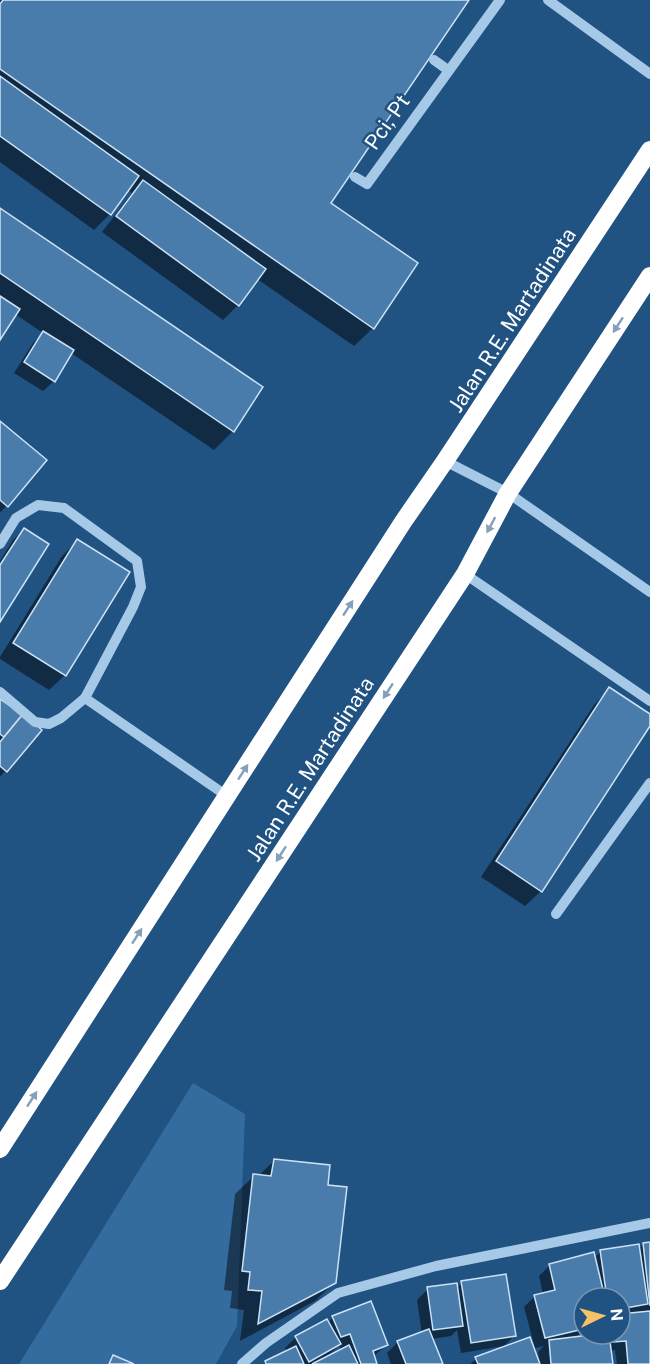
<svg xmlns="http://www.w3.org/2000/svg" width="650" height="1364" font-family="'Public Sans',sans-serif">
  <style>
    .green { fill: #346ca0 }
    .shadow { fill: #0007; fill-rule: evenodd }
    .building { fill: #497cab; stroke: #cbe2f6; stroke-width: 1.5 }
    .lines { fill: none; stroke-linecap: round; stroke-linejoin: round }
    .minor { stroke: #a7c9e8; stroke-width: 10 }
    .highway { stroke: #fff; stroke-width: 18 }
    .oneway { fill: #84a0ba }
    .labels { text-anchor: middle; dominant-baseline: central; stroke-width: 5; stroke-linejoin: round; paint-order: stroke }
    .street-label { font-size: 21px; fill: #fff; stroke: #205282 }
  </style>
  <rect width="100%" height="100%" fill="#205282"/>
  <path class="green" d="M193,1083L245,1114L237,1326L216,1364H19Z"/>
  <g class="shadow">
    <path d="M0,0H468L329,203L373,328L354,346L257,279L238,305L223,320L102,232L132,193L127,189L110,214L94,230L0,162Z"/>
    <path d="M0,210L233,431L214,450L71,353L54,381L43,391L14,373L33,343L43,333L15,314L0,337Z"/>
    <path d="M0,423L45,461L0,513Z"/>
    <path d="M24,530L0,619V561L13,540Z"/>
    <path d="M77,541L65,675L49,690L0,659V657L62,556Z"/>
    <path d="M609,689L650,716V724L541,891L525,906L481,877L594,705Z"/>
    <path d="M0,701L40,730L0,777Z"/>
    <path d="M274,1161L326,1186L335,1282L315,1301L240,1341L244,1310L230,1308L232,1291L224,1290L235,1194L254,1176H258Z"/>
    <path d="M643,1244H650V1364H617L615,1350L610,1351L611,1364H540L538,1352L544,1346L535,1348L524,1307L535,1296L543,1294L539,1276L550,1265L594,1258L601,1251L638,1250ZM584,1298H620V1334H600L576,1338L584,1330L582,1306H584Z"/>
    <path d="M462,1283L515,1335L504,1346L461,1353L457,1330L451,1336L432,1339L441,1364H391L387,1353L398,1342L422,1334L417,1300L428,1289L457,1288Z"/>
    <path d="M333,1317L386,1345L373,1357L376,1364H264L287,1352L285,1348L296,1337L328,1323ZM339,1345L342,1351L326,1358Z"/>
    <path d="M476,1359L538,1364H470Z"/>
  </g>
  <g class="building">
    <path d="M3,0H469L331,203L418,263L374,329L0,69V4Z"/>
    <path d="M0,76L139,176L111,215L0,136Z"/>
    <path d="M143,180L266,269L239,306L116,216Z"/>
    <path d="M0,208L263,387L234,432L0,273Z"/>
    <path d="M0,296L20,309L0,340Z"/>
    <path d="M43,331L74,350L55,382L24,362Z"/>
    <path d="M0,421L47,460L8,507L0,500Z"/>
    <path d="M24,528L49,544L0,622V565Z"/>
    <path d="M77,539L130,572L66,676L13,643Z"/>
    <path d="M609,687L650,714V726L542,892L496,861Z"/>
    <path d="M0,699L23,714L4,737L0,734Z"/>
    <path d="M23,714L42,730L7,772L0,766V742Z"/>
    <path d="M274,1159L330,1165L328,1185L347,1187L336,1283L258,1324L262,1291L248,1290L250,1272L242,1271L253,1174L271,1176Z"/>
    <path d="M650,1242V1306L643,1243Z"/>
    <path d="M639,1244L648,1304L620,1309V1298H607L600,1250Z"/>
    <path d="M594,1252L604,1294L582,1299L584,1329L545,1338L534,1295L555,1290L549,1264Z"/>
    <path d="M506,1274L516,1336L471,1343L461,1281Z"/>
    <path d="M457,1283L463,1326L433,1330L427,1287Z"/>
    <path d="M371,1301L388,1345L373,1351L377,1364H361L350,1334L341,1337L332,1316Z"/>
    <path d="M650,1311V1364H628L626,1341L613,1342L612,1334H620V1314Z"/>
    <path d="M327,1319L341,1344L309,1362L295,1336Z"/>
    <path d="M429,1329L443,1364H406L397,1341Z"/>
    <path d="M598,1334H609L613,1364H551L549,1340Z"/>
    <path d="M530,1337L540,1364H478L475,1357Z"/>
    <path d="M349,1345L358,1364H312Z"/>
    <path d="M296,1346L304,1364H266L265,1361Z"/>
    <path d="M113,1355L134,1364H109Z"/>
  </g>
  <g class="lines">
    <g class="minor">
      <path d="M548,0L650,74"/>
      <path d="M434,60L448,70"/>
      <path d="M355,177L367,184L500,0"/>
      <path d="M445,461L508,493L650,592"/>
      <path d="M0,544L16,518L38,505L64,508L137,561L141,587L133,607L85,698L61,718L49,724L35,722L0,692"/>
      <path d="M465,574L650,701"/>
      <path d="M85,698L227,796"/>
      <path d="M556,914L650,783"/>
      <path d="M242,1364L266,1343L338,1293L436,1266L650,1223"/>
    </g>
    <g class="highway">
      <path d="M0,1149L403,522L445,461L650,150"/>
      <path d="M0,1281L465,574L508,493L650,276"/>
    </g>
  </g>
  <defs><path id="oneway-solid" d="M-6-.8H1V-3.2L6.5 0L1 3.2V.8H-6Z" transform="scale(1.5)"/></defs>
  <g class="oneway">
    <use href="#oneway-solid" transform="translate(618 325) rotate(123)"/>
    <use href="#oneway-solid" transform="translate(491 525) rotate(118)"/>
    <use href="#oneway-solid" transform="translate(348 608) rotate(-57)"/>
    <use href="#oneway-solid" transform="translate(388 691) rotate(123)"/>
    <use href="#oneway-solid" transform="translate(243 772) rotate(-57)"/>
    <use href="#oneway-solid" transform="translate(281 854) rotate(123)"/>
    <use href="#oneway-solid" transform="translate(137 936) rotate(-57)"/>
    <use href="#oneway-solid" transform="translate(32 1099) rotate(-57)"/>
  </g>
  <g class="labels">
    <g class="street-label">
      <text transform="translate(387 122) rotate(-55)">Pci, Pt</text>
      <text transform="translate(512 320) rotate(-57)">Jalan R.E. Martadinata</text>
      <text transform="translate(310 769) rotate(-57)">Jalan R.E. Martadinata</text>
    </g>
  </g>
  <g transform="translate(602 1316) rotate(85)"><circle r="28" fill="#205282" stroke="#7997b4" stroke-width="1.5"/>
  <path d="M0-4.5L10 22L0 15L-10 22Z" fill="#f6c267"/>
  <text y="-9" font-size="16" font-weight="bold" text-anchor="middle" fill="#ffffff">N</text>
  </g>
</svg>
